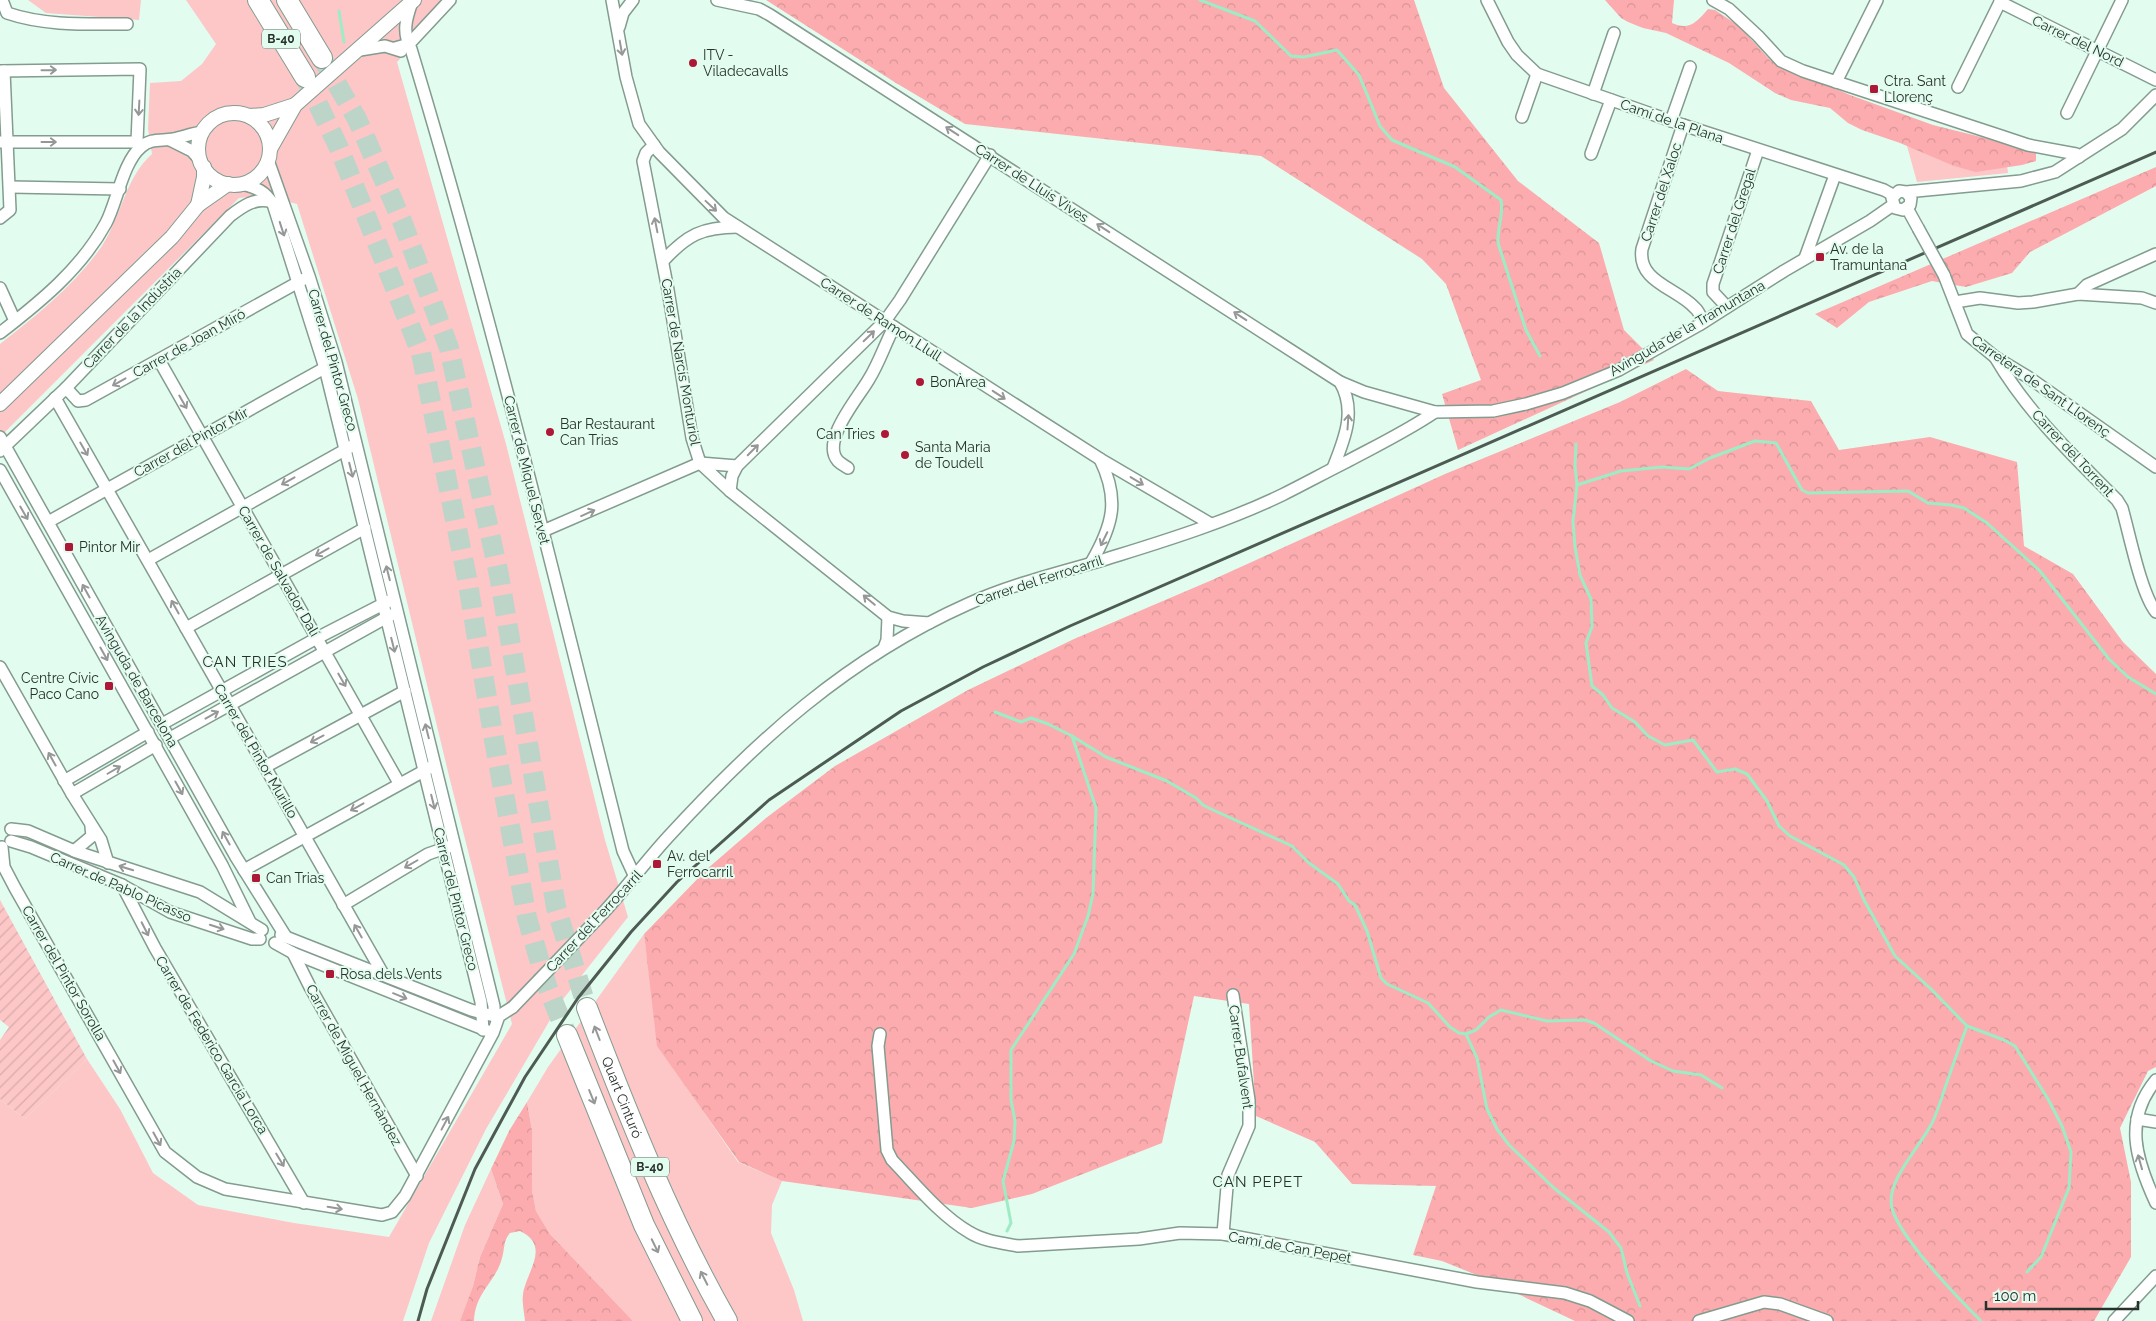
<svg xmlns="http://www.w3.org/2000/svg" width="2156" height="1321" font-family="Raleway,sans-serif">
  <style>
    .green { fill: #fdc6c7 }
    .forest { fill: url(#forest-crowns) }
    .garden { fill: url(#garden-furrows) }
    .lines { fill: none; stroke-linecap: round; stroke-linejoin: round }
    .stream { stroke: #9eecc5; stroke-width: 3 }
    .motorway-tunnel { stroke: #bdd4c8; stroke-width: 20; stroke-dasharray: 20 10; stroke-linecap: butt }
    .minor-casing { stroke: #839c8f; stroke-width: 14 }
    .tertiary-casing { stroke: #839c8f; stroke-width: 16 }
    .motorway-casing { stroke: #839c8f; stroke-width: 22 }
    .minor { stroke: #fff; stroke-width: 11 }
    .tertiary { stroke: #fff; stroke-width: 14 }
    .motorway { stroke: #fff; stroke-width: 20 }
    .rail { stroke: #4e5b54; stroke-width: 3 }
    .minor-bridge-casing { stroke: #839c8f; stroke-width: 14; stroke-linecap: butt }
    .minor-bridge { stroke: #fff; stroke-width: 11 }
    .oneway { stroke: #949896 }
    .poi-dot { fill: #ad1837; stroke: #e2fdef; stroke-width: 2 }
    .labels { text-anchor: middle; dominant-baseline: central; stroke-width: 4; stroke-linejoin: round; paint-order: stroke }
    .shield { fill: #e2fdef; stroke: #606f67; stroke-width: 1 }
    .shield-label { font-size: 12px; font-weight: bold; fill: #28322d }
    .street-label { font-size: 14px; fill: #28322d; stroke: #e2fdef }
    .poi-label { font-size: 14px; fill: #28322d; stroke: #e2fdef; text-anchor: start }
    .neighbourhood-label { font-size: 15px; letter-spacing: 1px; fill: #28322d; stroke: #e2fdef }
  </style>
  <defs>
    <pattern id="forest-crowns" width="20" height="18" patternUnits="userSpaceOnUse" patternTransform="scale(1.25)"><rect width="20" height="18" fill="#fcacae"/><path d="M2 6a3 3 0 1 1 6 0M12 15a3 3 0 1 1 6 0" fill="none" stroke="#d89496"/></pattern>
    <pattern id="garden-furrows" width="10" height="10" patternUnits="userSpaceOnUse" patternTransform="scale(1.25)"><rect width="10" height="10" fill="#fdc6c7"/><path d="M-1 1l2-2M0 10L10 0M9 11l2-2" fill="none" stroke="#d9abab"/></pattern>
  </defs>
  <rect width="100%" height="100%" fill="#e2fdef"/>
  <g class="green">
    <path d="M28,0H141L139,20L46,13Z"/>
    <path d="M186,0H456L397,62L506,444L605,840L628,917L560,1003L486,1129L429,1243L403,1321H0V1099L25,1119L87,1059L120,1109L153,1173L198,1205L294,1223L389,1237L512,1024L450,780L358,399L297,204L263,195L239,198L0,437V344C37,315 75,285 102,246C122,215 125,178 152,154L148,129L150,83L181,81L202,64L216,44Z"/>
    <path d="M1907,146L2006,158L2008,173L1917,182Z"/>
    <path d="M644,934L658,1046L738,1162L782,1181L772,1205L771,1233L794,1290L803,1321H633L550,1234L536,1211L532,1190V1130L527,1102L548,1067Z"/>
    <path d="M491,1169L503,1204L480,1257L473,1286L461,1319L460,1321H431L465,1225Z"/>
  </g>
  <g class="forest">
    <path d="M766,0H1414L1444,88L1518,181L1599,243L1624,330L1654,360L1458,450L1442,394L1481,380L1446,284L1422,259L1261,156L965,124L896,83Z"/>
    <path d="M1605,0H1674L1672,23C1689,31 1697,22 1708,9L1715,10L1739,26L1771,61L1850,95L1933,125L2029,149L2036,153V161L2022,165L1976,172L1954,166L1900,143L1862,130L1848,123L1830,108L1791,100L1775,93L1729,63L1666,33L1643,28L1628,22L1621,18Z"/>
    <path d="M2156,167V186L2030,252L2012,273L1966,287L1932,281L1869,302L1837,328L1815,314Z"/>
    <path d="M1686,369L1718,391L1811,401L1839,450L1930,437L2017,462L2024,546L2073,574L2123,642L2156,674V1067L2148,1071L2120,1128L2131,1182V1257L2094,1321H1575L1484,1278L1442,1261L1413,1255L1436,1186L1352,1184L1315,1142L1256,1116L1249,1004L1194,996L1162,1143L1032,1194L972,1208L782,1181L739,1162L657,1046L644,934L707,869L766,818L835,766L968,690L1074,639L1212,580L1445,474L1620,402Z"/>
    <path d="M527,1102L532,1130V1190L536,1211L550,1234L633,1321H525C524,1310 521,1300 524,1289C530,1267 549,1245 520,1231L510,1233C503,1241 505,1248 502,1258C496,1282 475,1292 474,1321H460L473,1286L480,1257L503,1204L491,1169L509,1131Z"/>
  </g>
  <path class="garden" d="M0,900L87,1059L25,1119L0,1099V1040L9,1027L0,1020Z"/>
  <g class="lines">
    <g class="stream">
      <path d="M1200,0L1255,21L1291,56L1304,57L1337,50L1359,75L1380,126L1392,140L1455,167L1501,200C1504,214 1497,228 1498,243L1526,330L1540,356"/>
      <path d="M339,11L344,42"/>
      <path d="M1576,444L1575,466L1577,485L1573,521L1575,547L1580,575L1591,599L1592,627L1586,643L1592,686L1603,695L1612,708L1635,722L1648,736L1665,745L1693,740L1717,772L1735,769L1747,774L1767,801L1779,826L1790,836L1844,865L1854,877L1864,900L1895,956L1931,989L1967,1026C1959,1048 1951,1070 1944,1091C1940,1102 1937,1113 1932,1123C1921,1146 1885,1181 1892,1208C1899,1237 1958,1298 1981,1321"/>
      <path d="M1577,485L1621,471L1662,467L1689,469L1710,458L1755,441L1776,443L1802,490L1808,493L1908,491L1928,503L1951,505L1964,508L1987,523L2040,571L2109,659L2128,677L2156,694"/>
      <path d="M995,712L1021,722L1031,718L1048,724L1072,736L1096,808L1093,894L1088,916L1074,954L1011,1050V1100L1015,1121L1014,1141L1003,1181L1011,1223L1007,1231"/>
      <path d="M1072,736L1106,757L1167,781L1196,798L1203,805L1211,809L1292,846L1309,863L1338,884L1349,901L1355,905L1367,931L1381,978L1387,984L1428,1003L1450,1027L1459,1033L1466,1034L1476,1030L1489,1017L1501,1010L1547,1021L1585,1020L1594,1023L1651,1061L1673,1071L1701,1075L1722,1088"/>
      <path d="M1967,1026L2004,1040L2015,1046L2048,1099L2062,1126L2071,1152L2069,1188L2041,1257L2027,1272"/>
      <path d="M1466,1034L1477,1058L1487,1109L1497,1129L1509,1145L1554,1188L1609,1232L1621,1248L1627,1273L1640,1306"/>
    </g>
    <g class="motorway-tunnel">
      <path d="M322,58L357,119L402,221L449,348L499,575L556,907L587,1008"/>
      <path d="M305,77L339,148L421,353L467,578L494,740L527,918L547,986L567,1035"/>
    </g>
    <defs>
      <g id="minor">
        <path d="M2,0L7,13C45,26 87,24 127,24"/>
        <path d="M612,0L626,77L639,124L659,152L724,218L1100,459L1211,524"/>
        <path d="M717,0L759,9L770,15L1340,382C1357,411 1344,440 1333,468"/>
        <path d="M1487,0L1508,42L1517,55L1537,74L1683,125L1884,190L1893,195"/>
        <path d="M1713,0L1729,9L1758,36L1781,61L1803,71L2004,137L2028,145L2076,154L2079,157"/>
        <path d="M412,2C406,19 402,32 411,49C491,314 556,583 623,851L635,877"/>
        <path d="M2000,2L2156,80"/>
        <path d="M619,27L623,13L633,0"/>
        <path d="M395,48L409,44L450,0"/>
        <path d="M360,50L385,46L401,51"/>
        <path d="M0,71L140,69L137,142L141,146"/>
        <path d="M1836,82L1877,0"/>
        <path d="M1958,87L2001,0"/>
        <path d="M1593,94L1614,33"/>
        <path d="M2067,113L2122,0"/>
        <path d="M1522,117L1537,74"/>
        <path d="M1671,121L1690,67"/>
        <path d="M1683,125L1642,249C1637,282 1677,288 1695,308C1699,311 1701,318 1703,322"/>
        <path d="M170,140L192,151L201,161"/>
        <path d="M0,142H137"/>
        <path d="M654,145L646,153L643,161L668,290L692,438L700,463L730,491L888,617L903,621L929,623"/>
        <path d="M1591,154L1611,100"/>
        <path d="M268,160L309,276L336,362L494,1006V1016"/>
        <path d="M242,184C257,188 265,191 273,204L325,368L481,1002L483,1030"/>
        <path d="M10,187L120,189"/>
        <path d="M1906,192L1911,198L1910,205L1903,210L1895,208L1892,198L1899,191L1906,192L2021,181L2055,172L2122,129L2156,95"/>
        <path d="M1907,208L1918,228"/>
        <path d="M0,218L10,210L4,71"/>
        <path d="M1805,258L1835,175"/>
        <path d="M663,261C687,235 702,227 738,227"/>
        <path d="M1944,275L1967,334L1995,357L2028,377L2156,467"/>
        <path d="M0,288L15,321"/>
        <path d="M2078,294L2087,285L2156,254"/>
        <path d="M1955,302L1980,298L2018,303L2033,302L2078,294L2142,298L2156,303"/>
        <path d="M1727,307L1713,292V284L1758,150"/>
        <path d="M0,333C40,302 81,269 106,223C117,202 123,162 141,147C151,138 161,141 173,139C183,137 193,133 203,132"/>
        <path d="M1995,357C2027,412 2073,456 2117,500L2122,508C2129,532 2141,594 2156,612"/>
        <path d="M159,360L399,783"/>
        <path d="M1340,382L1364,392L1435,412L1493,411L1526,404L1563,393L1619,370L1699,325L1784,271L1870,221L1893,205"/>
        <path d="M66,388L78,401L86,400L304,279"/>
        <path d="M55,398L383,974"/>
        <path d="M0,437L236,857L286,937"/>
        <path d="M0,451L66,388L230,216C243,206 255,197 272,202"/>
        <path d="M848,468C845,466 841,464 838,461C820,441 859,397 869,379C879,363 885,344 894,327"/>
        <path d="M0,470L222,865L250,922"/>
        <path d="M730,491L732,476L737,466L885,321L900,300L990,155"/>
        <path d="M48,522L330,365"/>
        <path d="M543,531L700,463L737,466"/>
        <path d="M148,560L352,446"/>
        <path d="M1091,563C1113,525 1120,500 1100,459"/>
        <path d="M186,628L365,528"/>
        <path d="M884,648L887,640L888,617"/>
        <path d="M0,667L72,794L101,840L108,863"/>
        <path d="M162,724L317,638L389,601"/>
        <path d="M170,738L391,615"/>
        <path d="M265,767L405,691"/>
        <path d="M64,781L148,732"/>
        <path d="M72,794L156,745"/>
        <path d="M11,829L28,831L77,852L200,892L262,930"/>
        <path d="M11,841L31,847L122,885L170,912L252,939H260"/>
        <path d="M2,847L4,867L15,888L165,1152L197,1177L225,1189L382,1215L392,1212L405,1196L493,1033L499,1016L513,1007"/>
        <path d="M74,851L92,836L91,827"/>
        <path d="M244,870L431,767"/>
        <path d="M122,885L155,948L304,1203"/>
        <path d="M343,905L428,854L451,846"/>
        <path d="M604,912C626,888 646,861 668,837C757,740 847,658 968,604C1016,582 1069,571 1119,555C1174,538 1230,520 1282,495C1304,484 1326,472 1348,461C1378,445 1407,431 1435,412"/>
        <path d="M281,935L471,1010L490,1015"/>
        <path d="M275,943L293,953L488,1031"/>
        <path d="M293,953L310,987L417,1176"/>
        <path d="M880,1034L878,1046L887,1150L892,1160C916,1185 940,1215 969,1232C983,1241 1002,1243 1018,1246L1139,1239L1180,1233L1223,1234L1477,1282L1565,1293L1590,1301L1628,1321"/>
        <path d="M2156,1080C2123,1120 2136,1160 2156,1203"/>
        <path d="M2137,1119L2156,1122"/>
        <path d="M1223,1234L1228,1175L1249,1126V1100L1233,995"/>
        <path d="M1699,1321L1764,1302L1780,1304L1827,1321"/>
        <path d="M2114,1321L2156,1276"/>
      </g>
      <g id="tertiary">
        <circle cx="234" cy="149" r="36"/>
        <path d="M249,116L264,115L295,105"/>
        <path d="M270,149L295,105L414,0"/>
        <path d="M198,205L204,177V167"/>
        <path d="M0,404L172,237L198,205L228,184"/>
      </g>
      <g id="motorway">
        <path d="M258,0L305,77"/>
        <path d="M287,0L322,58"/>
        <path id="s1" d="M587,1008C628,1115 670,1221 727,1321"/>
        <path d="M567,1035L644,1225L692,1321"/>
      </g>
    </defs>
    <use href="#minor" class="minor-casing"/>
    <use href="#tertiary" class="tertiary-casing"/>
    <use href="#motorway" class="motorway-casing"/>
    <use href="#minor" class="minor"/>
    <use href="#tertiary" class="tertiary"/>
    <use href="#motorway" class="motorway"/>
    <path class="rail" d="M418,1321L427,1289L475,1169L525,1077L578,998L631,932L677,882L769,800L901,711L983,667L1070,626L2156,152"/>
    <defs>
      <g id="minor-bridge">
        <path d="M1918,228L1944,275"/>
        <path d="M513,1007L604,912"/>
      </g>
    </defs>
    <use href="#minor-bridge" class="minor-bridge-casing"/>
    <use href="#minor-bridge" class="minor-bridge"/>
  </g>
  <defs><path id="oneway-shaft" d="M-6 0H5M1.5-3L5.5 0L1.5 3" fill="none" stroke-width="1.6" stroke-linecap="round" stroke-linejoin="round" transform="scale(1.25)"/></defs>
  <g class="oneway">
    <use href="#oneway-shaft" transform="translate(621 48) rotate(80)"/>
    <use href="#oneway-shaft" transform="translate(49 70) rotate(-1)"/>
    <use href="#oneway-shaft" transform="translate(139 108) rotate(93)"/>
    <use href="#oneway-shaft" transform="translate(952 131) rotate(-147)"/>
    <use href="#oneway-shaft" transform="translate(49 142)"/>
    <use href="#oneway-shaft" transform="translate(711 206) rotate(43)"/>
    <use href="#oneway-shaft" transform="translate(656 225) rotate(-101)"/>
    <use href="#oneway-shaft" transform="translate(1103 228) rotate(-147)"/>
    <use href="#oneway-shaft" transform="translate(282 229) rotate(72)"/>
    <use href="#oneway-shaft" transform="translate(1240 316) rotate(-147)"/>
    <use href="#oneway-shaft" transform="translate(869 336) rotate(-44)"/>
    <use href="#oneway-shaft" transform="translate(119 382) rotate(151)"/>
    <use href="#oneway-shaft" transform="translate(999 395) rotate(33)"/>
    <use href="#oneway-shaft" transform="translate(183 402) rotate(60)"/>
    <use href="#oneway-shaft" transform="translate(1348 422) rotate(-86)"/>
    <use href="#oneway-shaft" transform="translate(84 449) rotate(60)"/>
    <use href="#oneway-shaft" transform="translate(753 450) rotate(-45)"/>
    <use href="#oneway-shaft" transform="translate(351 470) rotate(76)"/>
    <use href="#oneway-shaft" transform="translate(288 481) rotate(151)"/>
    <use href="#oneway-shaft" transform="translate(1137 481) rotate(31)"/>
    <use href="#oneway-shaft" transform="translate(24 513) rotate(60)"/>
    <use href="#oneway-shaft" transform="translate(588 513) rotate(-24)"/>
    <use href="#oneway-shaft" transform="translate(1104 539) rotate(116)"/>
    <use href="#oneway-shaft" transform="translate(322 552) rotate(151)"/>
    <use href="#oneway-shaft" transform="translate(388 573) rotate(-104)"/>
    <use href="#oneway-shaft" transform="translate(86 591) rotate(-119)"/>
    <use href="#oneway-shaft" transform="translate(869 600) rotate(-140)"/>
    <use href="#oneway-shaft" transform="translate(175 607) rotate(-119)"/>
    <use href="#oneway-shaft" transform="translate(393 645) rotate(76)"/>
    <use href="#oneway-shaft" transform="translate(104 654) rotate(61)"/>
    <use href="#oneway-shaft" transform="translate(342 680) rotate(60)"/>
    <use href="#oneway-shaft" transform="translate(212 715) rotate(-29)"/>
    <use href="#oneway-shaft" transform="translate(427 731) rotate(-104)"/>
    <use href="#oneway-shaft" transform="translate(317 739) rotate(152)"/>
    <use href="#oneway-shaft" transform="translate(52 759) rotate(-119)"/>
    <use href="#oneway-shaft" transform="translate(114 770) rotate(-30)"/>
    <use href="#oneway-shaft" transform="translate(179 788) rotate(61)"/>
    <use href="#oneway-shaft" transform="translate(433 802) rotate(76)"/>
    <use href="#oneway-shaft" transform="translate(357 807) rotate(151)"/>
    <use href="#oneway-shaft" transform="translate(226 838) rotate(-119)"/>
    <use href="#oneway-shaft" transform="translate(411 864) rotate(150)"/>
    <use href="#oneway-shaft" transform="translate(126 868) rotate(-163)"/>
    <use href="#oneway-shaft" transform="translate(217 927) rotate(18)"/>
    <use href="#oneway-shaft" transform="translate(145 929) rotate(63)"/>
    <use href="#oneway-shaft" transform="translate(358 931) rotate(-120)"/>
    <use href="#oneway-shaft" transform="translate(400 996) rotate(22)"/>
    <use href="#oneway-shaft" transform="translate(597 1033) rotate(-111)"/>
    <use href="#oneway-shaft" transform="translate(117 1067) rotate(61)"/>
    <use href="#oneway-shaft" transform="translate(592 1097) rotate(68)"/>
    <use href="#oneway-shaft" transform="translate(445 1123) rotate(-62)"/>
    <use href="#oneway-shaft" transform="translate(157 1139) rotate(61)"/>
    <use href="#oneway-shaft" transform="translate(280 1160) rotate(59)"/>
    <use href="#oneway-shaft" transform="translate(2140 1162) rotate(-106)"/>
    <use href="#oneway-shaft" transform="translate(335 1208) rotate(9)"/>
    <use href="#oneway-shaft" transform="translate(655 1246) rotate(64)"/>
    <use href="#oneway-shaft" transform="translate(704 1278) rotate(-117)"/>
  </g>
  <g class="poi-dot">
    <circle cx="693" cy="63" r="5"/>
    <rect x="1869" y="84" width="10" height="10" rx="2.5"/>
    <rect x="1815" y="252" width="10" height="10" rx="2.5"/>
    <circle cx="920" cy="382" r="5"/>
    <circle cx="550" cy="432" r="5"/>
    <circle cx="885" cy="434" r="5"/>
    <circle cx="905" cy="455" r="5"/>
    <rect x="64" y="542" width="10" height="10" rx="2.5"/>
    <rect x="104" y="681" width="10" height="10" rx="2.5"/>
    <rect x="652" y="859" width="10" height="10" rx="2.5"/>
    <rect x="251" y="873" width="10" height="10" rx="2.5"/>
    <rect x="325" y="969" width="10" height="10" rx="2.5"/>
  </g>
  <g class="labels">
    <g class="shield">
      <rect x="262" y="29.5" width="38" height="19" rx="4"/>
      <rect x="631" y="1157.5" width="38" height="19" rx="4"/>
    </g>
    <g class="shield-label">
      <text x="281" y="39">B-40</text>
      <text x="650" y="1167">B-40</text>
    </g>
    <g class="street-label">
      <text transform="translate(2078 41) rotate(26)">Carrer del Nord</text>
      <text transform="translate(1672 121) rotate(19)">Camí de la Plana</text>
      <text transform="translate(1032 183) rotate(33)">Carrer de Lluís Vives</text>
      <text transform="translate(1661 192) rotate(-72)">Carrer del Xaloc</text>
      <text transform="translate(1734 221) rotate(-72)">Carrer del Gregal</text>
      <text transform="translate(132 318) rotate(-46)">Carrer de la Indústria</text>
      <text transform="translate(881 319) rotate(33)">Carrer de Ramon Llull</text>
      <text transform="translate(1687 328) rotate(-30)">Avinguda de la Tramuntana</text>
      <text transform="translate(189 343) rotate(-29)">Carrer de Joan Miró</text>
      <text transform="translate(333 360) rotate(74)">Carrer del Pintor Greco</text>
      <text transform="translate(681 362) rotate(80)">Carrer de Narcís Monturiol</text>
      <text transform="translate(2041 386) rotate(35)">Carretera de Sant Llorenç</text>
      <text transform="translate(191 442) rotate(-29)">Carrer del Pintor Mir</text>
      <text transform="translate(2073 453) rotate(47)">Carrer del Torrent</text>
      <text transform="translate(527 470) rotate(76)">Carrer de Miquel Servet</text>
      <text transform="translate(279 571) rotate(60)">Carrer de Salvador Dalí</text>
      <text transform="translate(1039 580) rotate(-18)">Carrer del Ferrocarril</text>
      <text transform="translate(137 681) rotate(60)">Avinguda de Barcelona</text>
      <text transform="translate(256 751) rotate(60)">Carrer del Pintor Murillo</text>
      <text transform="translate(121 887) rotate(24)">Carrer de Pablo Picasso</text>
      <text transform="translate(456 899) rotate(76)">Carrer del Pintor Greco</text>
      <text transform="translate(594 921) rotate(-47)">Carrer del Ferrocarril</text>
      <text transform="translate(64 973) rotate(60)">Carrer del Pintor Sorolla</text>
      <text transform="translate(212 1045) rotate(59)">Carrer de Federico García Lorca</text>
      <text transform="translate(1241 1057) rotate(82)">Carrer Bufalvent</text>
      <text transform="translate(354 1065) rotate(61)">Carrer de Miguel Hernàndez</text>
      <text stroke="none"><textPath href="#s1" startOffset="96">Quart Cinturó</textPath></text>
      <text transform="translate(1290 1247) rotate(10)">Camí de Can Pepet</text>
    </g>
    <g class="poi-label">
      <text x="703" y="55">ITV -<tspan x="703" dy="16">Viladecavalls</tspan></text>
      <text x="1884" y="81">Ctra. Sant<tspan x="1884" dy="16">Llorenç</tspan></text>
      <text x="1830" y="249">Av. de la<tspan x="1830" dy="16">Tramuntana</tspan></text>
      <text x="930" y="382">BonÀrea</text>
      <text x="560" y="424">Bar Restaurant<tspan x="560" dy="16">Can Trias</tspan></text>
      <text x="875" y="434" text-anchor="end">Can Tries</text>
      <text x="915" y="447">Santa Maria<tspan x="915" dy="16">de Toudell</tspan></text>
      <text x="79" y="547">Pintor Mir</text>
      <text x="99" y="678" text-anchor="end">Centre Cívic<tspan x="99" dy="16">Paco Cano</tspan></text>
      <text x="667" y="856">Av. del<tspan x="667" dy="16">Ferrocarril</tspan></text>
      <text x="266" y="878">Can Trias</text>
      <text x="340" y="974">Rosa dels Vents</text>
    </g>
    <g class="neighbourhood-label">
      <text x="245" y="662">CAN TRIES</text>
      <text x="1258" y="1182">CAN PEPET</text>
    </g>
  </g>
  <path d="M1986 1301v8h152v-8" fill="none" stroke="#28322d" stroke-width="2.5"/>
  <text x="1994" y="1301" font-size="15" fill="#28322d" stroke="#e2fdef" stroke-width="4" paint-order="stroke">100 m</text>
</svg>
